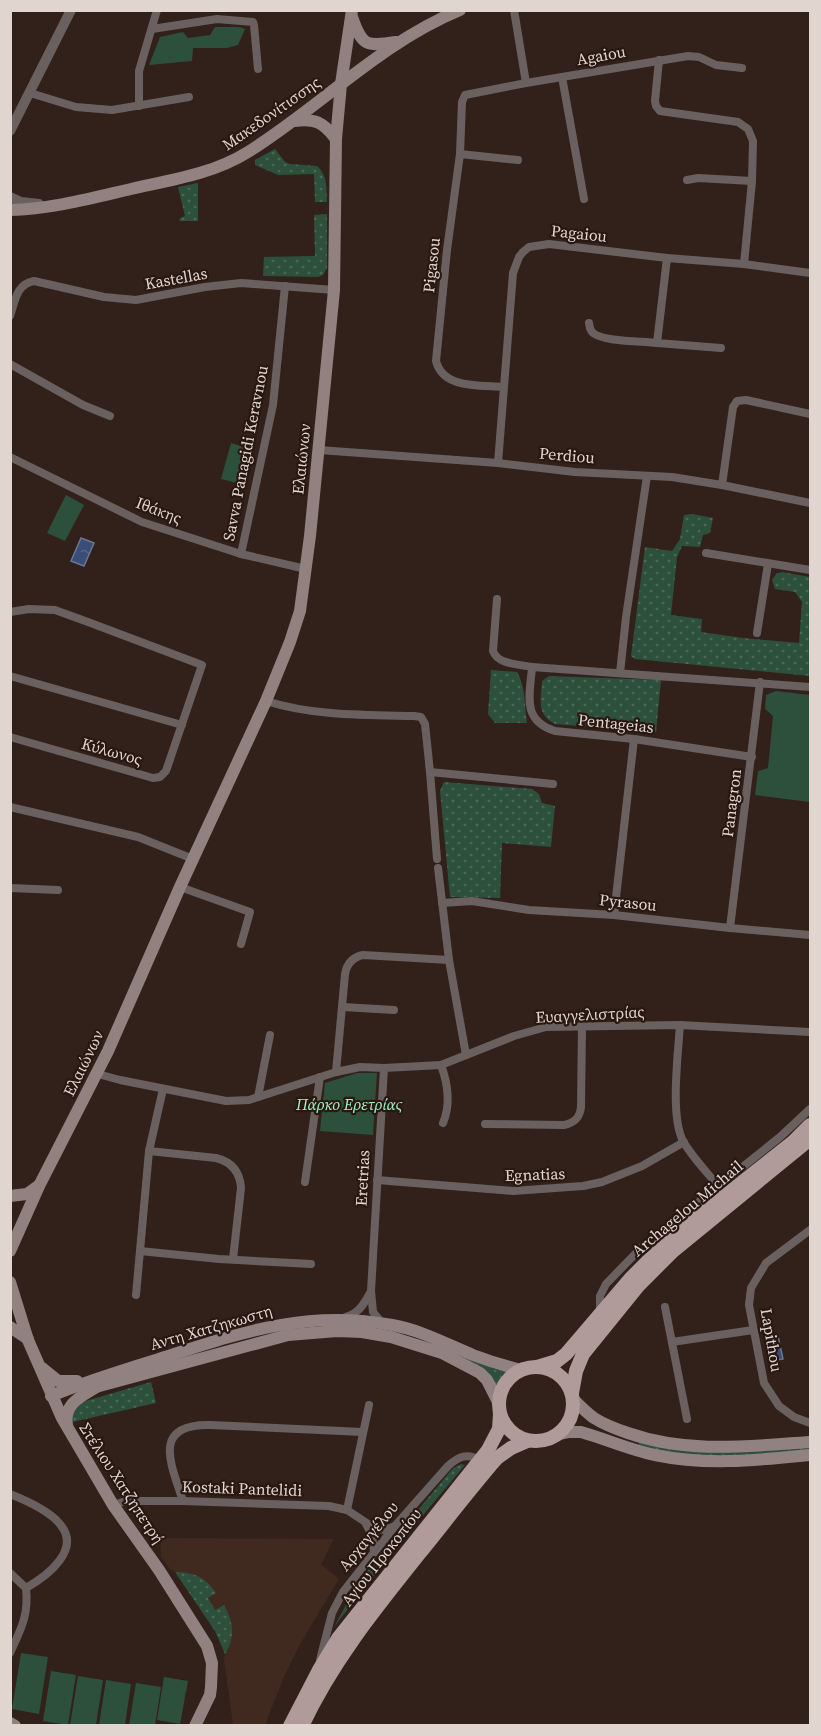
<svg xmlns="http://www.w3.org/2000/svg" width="821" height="1736" font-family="'Source Serif 4',serif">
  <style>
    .built { fill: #40291e }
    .grass { fill: url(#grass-dots) }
    .park { fill: #2d503c }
    .water { fill: url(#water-ripples); stroke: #6b7692; stroke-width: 1.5 }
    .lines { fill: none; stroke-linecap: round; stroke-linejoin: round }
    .minor { stroke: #6b6060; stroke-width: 8 }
    .tertiary { stroke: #6b6060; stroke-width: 10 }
    .secondary { stroke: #928181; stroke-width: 12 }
    .primary { stroke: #b09a9a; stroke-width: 14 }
    .labels { text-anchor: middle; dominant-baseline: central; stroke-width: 4.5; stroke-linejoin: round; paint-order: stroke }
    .street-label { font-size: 16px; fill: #e1d5d0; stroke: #281811 }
    .park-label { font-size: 16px; font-style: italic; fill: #9cf1c1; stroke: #281811 }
  </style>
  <defs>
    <pattern id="grass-dots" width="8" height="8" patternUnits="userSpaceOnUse" patternTransform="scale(1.5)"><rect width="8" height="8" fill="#2d503c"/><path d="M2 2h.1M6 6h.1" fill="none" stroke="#4b6857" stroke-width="1.8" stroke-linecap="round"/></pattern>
    <pattern id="water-ripples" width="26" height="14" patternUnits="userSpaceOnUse" patternTransform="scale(1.5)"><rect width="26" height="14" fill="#394d78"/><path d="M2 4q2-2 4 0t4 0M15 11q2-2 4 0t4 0" fill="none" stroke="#55668a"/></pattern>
  </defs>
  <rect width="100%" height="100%" fill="#32211a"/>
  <path class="built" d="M160,1538L334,1539L321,1564L339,1579L300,1644L283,1679L265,1725H233L224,1659L225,1654L223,1646L215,1631L175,1572L170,1569L161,1557Z"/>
  <g class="grass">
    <path d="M275,149L285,162L290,164L317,166C328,176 326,188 327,202H315L314,174L278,175L255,165V160Z"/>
    <path d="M198,183V221H179L180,218L185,216L178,187Z"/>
    <path d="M327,214V268L323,275L318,277L263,276L264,257L315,256L314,215Z"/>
    <path d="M692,514L713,518L710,533L703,535L700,547L682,546L677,557L671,615L702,619L701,632L743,638L799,643L802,602L795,592L775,589L772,580L776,574L782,572L810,577V676L635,659L631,656L645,547L672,551L680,539L684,515Z"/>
    <path d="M491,670L517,672C526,687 524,706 527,723H495L488,714Z"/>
    <path d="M549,676L661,680L656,732L555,724C536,714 541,700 542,681Z"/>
    <path d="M444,782L532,789L539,794L542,803L555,806L551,847L502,843L500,898L450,897L440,791Z"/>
    <path d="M435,1343L495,1369L511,1372L499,1383L496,1390Z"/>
    <path d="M151,1382L156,1403L72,1422L71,1413L82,1402Z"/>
    <path d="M640,1442L810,1445V1451L726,1458L679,1455L638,1447Z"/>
    <path d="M461,1464L465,1465L397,1546L334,1627L359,1581L453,1468Z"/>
    <path d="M175,1572C194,1572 205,1577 216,1593L208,1598L215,1610L224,1605C233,1621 236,1637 225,1654L215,1631Z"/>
  </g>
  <g class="park">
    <path d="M215,27H240L245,29L238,45L227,48H193L192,61L149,65L160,37L183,32L188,38L210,35Z"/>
    <path d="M231,443L247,448L237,483L221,479Z"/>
    <path d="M66,495L84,505L65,541L47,533Z"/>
    <path d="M776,691L810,695V802L755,795L758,771L768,768L773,716L765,709L766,695Z"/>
    <path d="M357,1073H377L373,1135L320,1131L325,1083Z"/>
    <path d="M21,1653L48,1657L39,1714L12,1709Z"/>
    <path d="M51,1671L76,1675L68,1725L43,1721Z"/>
    <path d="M78,1676L103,1680L96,1725H70Z"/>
    <path d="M164,1677L188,1681L180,1724L157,1720Z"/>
    <path d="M106,1680L131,1684L125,1725H99Z"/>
    <path d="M136,1683L161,1687L155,1725H129Z"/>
  </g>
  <g class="water">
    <path d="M81,538L94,543L84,566L71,561Z"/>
    <path d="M778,1336L783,1359L771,1361L767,1338Z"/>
  </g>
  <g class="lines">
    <g class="minor">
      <path d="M514,10L526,83"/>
      <path d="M152,29L217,19L253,22L254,25L258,69"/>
      <path d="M659,60L655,101L656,106L660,111L738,122L748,129L753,141L752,181L744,264"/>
      <path d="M562,77L584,199"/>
      <path d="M30,93L76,107L112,110L189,97"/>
      <path d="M139,106V71L157,10"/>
      <path d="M460,154L518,160"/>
      <path d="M687,180L698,178L752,181"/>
      <path d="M667,258L657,343L721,348"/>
      <path d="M10,316C15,302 16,284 34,281L104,297L136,300L205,287L241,283L334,290"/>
      <path d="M589,323C590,328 589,329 593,333C604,342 642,341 657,343"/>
      <path d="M10,364L83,405L110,416"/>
      <path d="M503,387C480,385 443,389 436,361L447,250L460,154L462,102L465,95L526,83L688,56L699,57L716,65L742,68"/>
      <path d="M319,450L498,463L575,472L672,477L722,485L810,503"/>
      <path d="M10,457L142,522L241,554L306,569"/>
      <path d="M498,463L513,273L519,257L523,252L529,247L549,244L667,258L744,264L810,273"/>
      <path d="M722,485L733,407L737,401L746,400L810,414"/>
      <path d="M706,553L810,570"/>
      <path d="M241,554L273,405L285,286"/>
      <path d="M497,599L493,651C498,665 519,664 532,667L810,687"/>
      <path d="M10,612L29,609L55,610L88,622L202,665L166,771L160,777L153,778L10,737"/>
      <path d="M757,633L768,564"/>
      <path d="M532,667C530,695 521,720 555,731L634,739L752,757"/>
      <path d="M620,673L626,617L647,476"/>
      <path d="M10,676L182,725"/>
      <path d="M266,701C313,716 365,715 414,716L421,717L425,724L430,772L437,859"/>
      <path d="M430,772L553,784"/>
      <path d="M10,807L138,837L193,859"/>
      <path d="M438,868L449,960L466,1055"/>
      <path d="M180,887L250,912L241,944"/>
      <path d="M10,888L58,890"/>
      <path d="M442,903L472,901L529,910L614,915L730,928L810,935"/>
      <path d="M614,915L634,739"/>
      <path d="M730,928L760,682"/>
      <path d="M343,1007L394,1010"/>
      <path d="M680,1025C678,1055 670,1116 683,1141C692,1157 707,1172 718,1186"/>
      <path d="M441,1065C448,1084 451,1104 443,1123"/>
      <path d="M336,1072L345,974C347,963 353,957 363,955L449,960"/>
      <path d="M98,1074L120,1080L226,1101L249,1100L336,1072L360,1067L384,1068L441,1065L514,1036L546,1027L680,1025L810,1032"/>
      <path d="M258,1097L270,1035"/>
      <path d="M485,1124L564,1125C574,1123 580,1118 581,1107L582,1026"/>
      <path d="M149,1151L216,1158C232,1162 240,1172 241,1188L233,1259"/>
      <path d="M377,1180L513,1191L583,1186L602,1182L642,1166L684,1142"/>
      <path d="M305,1182L320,1077"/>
      <path d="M810,1230L766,1263L751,1288L749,1305L764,1383L779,1406L794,1417L810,1423"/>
      <path d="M140,1251L219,1259L311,1264"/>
      <path d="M136,1295L149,1151L163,1089"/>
      <path d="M665,1307L687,1419"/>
      <path d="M600,1313V1296L606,1284L641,1248L780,1137L810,1109"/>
      <path d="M343,1318C358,1314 363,1306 370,1293"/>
      <path d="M382,1323L373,1312L371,1291L384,1068"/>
      <path d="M672,1342L753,1330"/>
      <path d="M10,1494C25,1500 49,1511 59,1523C83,1549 47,1576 26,1588L10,1573"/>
      <path d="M183,1501C171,1464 151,1424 210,1425L363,1432"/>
      <path d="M113,1505L126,1501H183L329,1506L347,1510L376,1529L385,1530L395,1526"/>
      <path d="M347,1510L369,1405"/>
      <path d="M366,1524L372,1535L374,1551"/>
      <path d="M10,1653C21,1629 29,1615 26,1588"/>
      <path d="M320,1660L332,1613L343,1592L395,1526L448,1466C459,1456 467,1453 480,1460"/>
    </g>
    <g class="tertiary">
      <path d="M10,131L71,10"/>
      <path d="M10,197L21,202L39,204"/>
    </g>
    <g class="secondary">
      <path d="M352,17C362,46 366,47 396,42"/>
      <path d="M294,121C315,118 323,122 336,139"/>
      <path d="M10,210C51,209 92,198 131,189C171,180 213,174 248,152C320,107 380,43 460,10"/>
      <path d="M10,1196L27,1194L38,1186"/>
      <path d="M10,1251L39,1186L108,1051L180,887L266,701L290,642L300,611L310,536L334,290L336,139L341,84L352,10"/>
      <path d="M10,1282L28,1340L62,1418L113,1505L159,1570L207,1646L212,1663L211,1687L210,1695L195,1726"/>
      <path d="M10,1327L28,1339"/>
      <path d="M42,1368L58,1381H77"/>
      <path d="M92,1388L288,1335L337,1331L362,1332L391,1337L442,1353L480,1373L487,1380L499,1404"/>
      <path d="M51,1396C87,1381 123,1370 159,1359C240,1333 306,1309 392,1325C421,1330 446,1344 473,1355C489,1361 505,1366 521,1370"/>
      <path d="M574,1400C580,1406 587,1413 594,1418C605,1425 616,1429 628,1433C688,1454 749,1446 810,1442"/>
      <path d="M67,1426C63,1403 81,1397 98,1386"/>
      <path d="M560,1434L569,1432H581C606,1439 630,1450 655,1455C707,1466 759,1460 810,1455"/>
      <path d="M10,1723L15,1726"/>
    </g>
    <g class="primary">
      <circle cx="536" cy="1404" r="37"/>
      <path d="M537,1367L557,1361L566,1354L630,1279L648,1261L683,1229L793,1142L810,1125"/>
      <path d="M572,1393L576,1371L583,1354L638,1286L673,1251L810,1139"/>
      <path d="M290,1726L319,1670L339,1637L488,1450L499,1429L500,1414"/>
      <path d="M302,1726C332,1662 375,1609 419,1554C445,1522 470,1489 497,1458L511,1448L527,1441"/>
    </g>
  </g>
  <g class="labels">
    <g class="street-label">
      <text transform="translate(601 55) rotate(-10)">Agaiou</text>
      <text transform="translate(271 113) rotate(-35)">Μακεδονίτισσης</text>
      <text transform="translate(579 233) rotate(6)">Pagaiou</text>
      <text transform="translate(431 265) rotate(-84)">Pigasou</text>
      <text transform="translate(176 278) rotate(-10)">Kastellas</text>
      <text transform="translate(245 453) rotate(-79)">Savva Panagidi Keravnou</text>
      <text transform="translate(567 455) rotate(5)">Perdiou</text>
      <text transform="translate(301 459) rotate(-84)">Ελαιώνων</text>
      <text transform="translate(159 510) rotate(21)">Ιθάκης</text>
      <text transform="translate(616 723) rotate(6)">Pentageias</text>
      <text transform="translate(112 751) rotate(16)">Κύλωνος</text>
      <text transform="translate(731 803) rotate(-83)">Panagron</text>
      <text transform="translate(628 902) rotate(6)">Pyrasou</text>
      <text transform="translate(590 1014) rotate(-3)">Ευαγγελιστρίας</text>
      <text transform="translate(83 1063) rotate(-64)">Ελαιώνων</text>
      <text transform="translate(535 1174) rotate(-2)">Egnatias</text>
      <text transform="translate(362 1178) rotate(-87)">Eretrias</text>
      <text transform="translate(687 1208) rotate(-40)">Archagelou Michail</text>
      <text transform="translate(211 1327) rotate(-16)">Αντη Χατζηκωστη</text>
      <text transform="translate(772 1340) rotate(80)">Lapithou</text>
      <text transform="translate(122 1483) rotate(57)">Στέλιου Χατζηπετρή</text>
      <text transform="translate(242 1488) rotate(2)">Kostaki Pantelidi</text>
      <text transform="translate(368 1536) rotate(-51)">Αρχαγγέλου</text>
      <text transform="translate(381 1557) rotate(-52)">Αγίου Προκοπίου</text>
    </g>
    <g class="park-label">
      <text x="349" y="1104">Πάρκο Ερετρίας</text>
    </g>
  </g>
  <rect width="821" height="1736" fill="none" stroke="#e1d5d0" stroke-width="24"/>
</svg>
